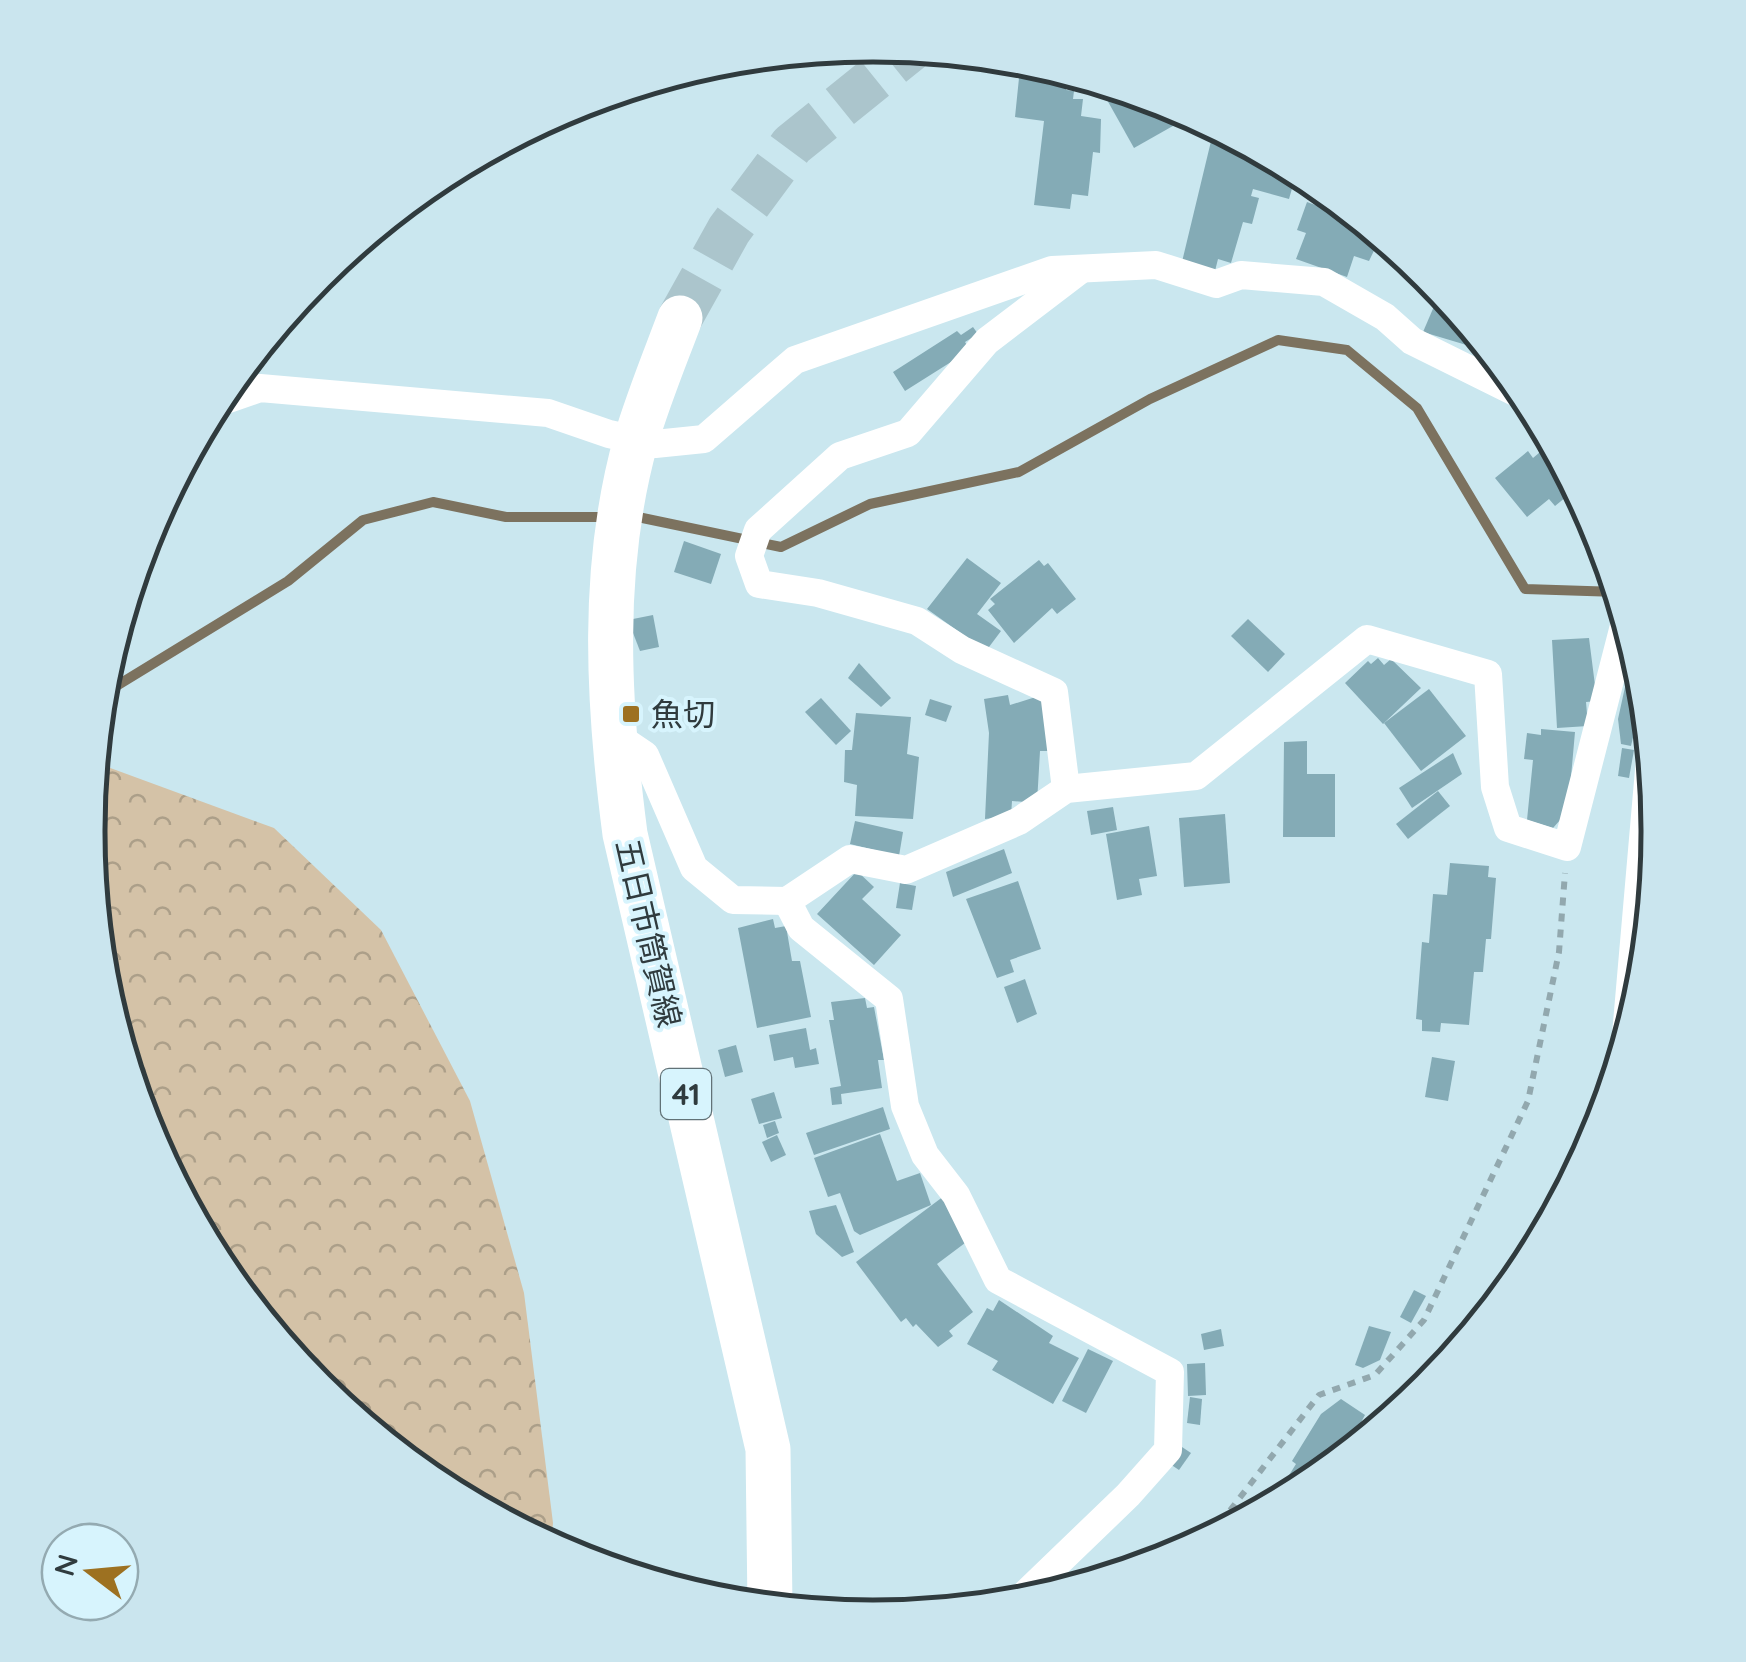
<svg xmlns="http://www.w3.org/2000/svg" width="1746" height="1662" font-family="Quicksand,'Noto Sans JP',sans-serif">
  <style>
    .forest { fill: url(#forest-crowns) }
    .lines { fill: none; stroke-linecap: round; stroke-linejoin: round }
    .stream { stroke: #7c725f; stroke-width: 10 }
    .building { fill: #84abb6 }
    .primary-tunnel { stroke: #abc5cc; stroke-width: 45; stroke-dasharray: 45 22; stroke-linecap: butt }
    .path { stroke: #92a8ae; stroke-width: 6; stroke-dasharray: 8 8; stroke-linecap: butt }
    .minor { stroke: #fff; stroke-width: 28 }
    .primary { stroke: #fff; stroke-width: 45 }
    .poi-dot { fill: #9d7121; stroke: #d7f4fd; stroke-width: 4 }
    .labels { text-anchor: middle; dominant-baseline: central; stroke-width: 8; stroke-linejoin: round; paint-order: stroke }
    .shield { fill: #d7f4fd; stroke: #627277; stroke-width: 2.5 }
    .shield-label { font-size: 30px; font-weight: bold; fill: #303b3e }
    .poi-label { font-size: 32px; fill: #303b3e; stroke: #d7f4fd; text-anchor: start }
    .street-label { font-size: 32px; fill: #303b3e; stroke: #d7f4fd }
    .rim { fill: none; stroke: #303b3e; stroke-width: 5 }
  </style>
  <defs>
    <pattern id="forest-crowns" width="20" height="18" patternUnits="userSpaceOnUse" patternTransform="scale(2.5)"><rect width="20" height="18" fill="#d4c2a7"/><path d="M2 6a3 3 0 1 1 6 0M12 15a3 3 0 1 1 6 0" fill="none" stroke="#ac9f89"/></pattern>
  </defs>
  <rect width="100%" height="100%" fill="#cae7ef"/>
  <path class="forest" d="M94,762L274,828L381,930L470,1101L524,1293L553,1523L551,1546L436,1484L317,1386L219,1267L147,1131L102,984L87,830Z"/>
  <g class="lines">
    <g class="stream">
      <path d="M633,516L781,547L870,504L1019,472L1150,399L1278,340L1347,350L1417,408L1525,589L1618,592"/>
      <path d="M100,696L288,581L363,520L433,502L506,517H611"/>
    </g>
  </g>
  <g class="building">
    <path d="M1019,78L1066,83V90L1074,91L1073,99H1083L1081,116L1101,119L1100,153L1093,152L1088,196L1072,194L1070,209L1034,205L1044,121L1015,117Z"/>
    <path d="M1097,82L1174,105L1187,118L1134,148Z"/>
    <path d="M1212,137L1259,150L1297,171L1289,199L1253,189L1251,196L1259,198L1252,224L1243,222L1231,263L1218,259L1214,275L1181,266Z"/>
    <path d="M1336,199L1381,236L1369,261L1354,256L1347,277L1296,259L1306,233L1297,230L1307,202L1332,211Z"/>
    <path d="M1441,290L1493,353L1423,332Z"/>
    <path d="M973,327L978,334L965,342L970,350L905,391L893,372L957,331L961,335Z"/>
    <path d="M1552,442L1577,488L1555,506L1549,499L1527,517L1495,478L1528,451L1533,458Z"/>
    <path d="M684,541L721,554L711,584L674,572Z"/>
    <path d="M967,558L1001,583L977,614L1001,631L986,651L927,609Z"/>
    <path d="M1039,560L1044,566L1048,563L1076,599L1057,614L1052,608L1014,643L988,610L995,604L990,599Z"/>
    <path d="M653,615L659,647L640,651L628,620Z"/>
    <path d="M1248,619L1285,654L1268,672L1231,636Z"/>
    <path d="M1589,638L1597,701L1586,702L1588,726L1557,728L1552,640Z"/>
    <path d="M1632,655L1638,657L1645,686L1631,746L1621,744L1618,719Z"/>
    <path d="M1378,658L1384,665L1391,659L1421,688L1383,724L1345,683L1368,661L1371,664Z"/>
    <path d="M859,663L891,698L881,707L848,678Z"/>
    <path d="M1429,689L1466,736L1421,771L1384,723Z"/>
    <path d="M1008,695L1010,705L1042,695L1048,751H1040L1037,803L1012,801L1011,816L985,819L989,733L984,699Z"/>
    <path d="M821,698L851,731L836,745L805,712Z"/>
    <path d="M930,699L952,706L946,722L925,715Z"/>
    <path d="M856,713L911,717L907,754L919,757L913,819L855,816L857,785L844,782L845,750H852Z"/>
    <path d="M1541,729L1575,732L1568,811L1553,828L1527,820L1533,760L1524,759L1527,733L1541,735Z"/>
    <path d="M1307,741V774H1335V837H1283L1284,742Z"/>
    <path d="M1622,748L1634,750L1629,778L1618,776Z"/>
    <path d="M1453,753L1462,774L1412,808L1399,788Z"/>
    <path d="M1438,791L1450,806L1408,839L1396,824Z"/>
    <path d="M1113,807L1117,830L1091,835L1087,811Z"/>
    <path d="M1225,814L1230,883L1184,887L1179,818Z"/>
    <path d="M855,821L903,832L899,856L850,844Z"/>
    <path d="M1149,826L1157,876L1139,879L1142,895L1117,900L1106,834Z"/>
    <path d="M1004,849L1012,873L953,897L946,872Z"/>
    <path d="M1450,863L1489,866L1488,877L1496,878L1491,939H1486L1483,972H1474L1469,1025L1441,1023L1440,1032L1422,1031V1020L1416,1019L1422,942L1429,943L1433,894L1447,895Z"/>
    <path d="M857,871L874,887L862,899L901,935L874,965L817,914Z"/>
    <path d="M1018,881L1041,949L1010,960L1014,972L997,978L966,899Z"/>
    <path d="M900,883L916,886L912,910L896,908Z"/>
    <path d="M773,919L775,928L786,926L792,961H800L811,1017L757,1028L738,928Z"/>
    <path d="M1025,979L1037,1014L1017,1023L1004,987Z"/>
    <path d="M865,998L867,1008L874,1007L884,1060H878L882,1088L841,1094L842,1104L832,1105L830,1088L841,1086L829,1020H834L831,1002Z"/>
    <path d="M806,1028L810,1050L816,1048L819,1064L795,1068L793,1057L774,1061L769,1035Z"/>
    <path d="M736,1045L743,1072L725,1077L718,1050Z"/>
    <path d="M1432,1057L1455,1061L1448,1101L1425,1097Z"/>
    <path d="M774,1092L782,1118L759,1124L751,1099Z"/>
    <path d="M883,1107L890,1129L814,1155L806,1133Z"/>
    <path d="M775,1121L779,1133L767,1138L763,1125Z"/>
    <path d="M880,1134L897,1181L920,1173L931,1205L860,1235L854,1231L840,1193L828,1197L814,1158Z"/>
    <path d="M777,1135L786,1155L771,1162L762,1142Z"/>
    <path d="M944,1196L969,1240L937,1264L973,1312L949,1331L953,1336L938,1347L916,1324L913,1327L906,1318L901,1322L856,1262Z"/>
    <path d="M836,1205L854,1252L842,1257L816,1234L809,1211Z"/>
    <path d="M1414,1290L1426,1296L1411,1323L1400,1317Z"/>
    <path d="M999,1300L1053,1336L1049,1343L1079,1358L1053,1404L992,1370L998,1361L967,1344L987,1308L993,1311Z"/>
    <path d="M1369,1326L1391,1332L1380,1360L1363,1368L1355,1365Z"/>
    <path d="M1221,1329L1224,1346L1204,1350L1201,1334Z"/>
    <path d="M1088,1349L1113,1361L1086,1413L1062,1401Z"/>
    <path d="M1205,1363L1206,1395L1188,1396L1187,1364Z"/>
    <path d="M1190,1397L1202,1399L1200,1425L1187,1423Z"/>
    <path d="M1341,1399L1365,1415L1341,1459L1296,1492L1283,1485L1296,1464L1292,1461L1321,1414Z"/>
    <path d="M1182,1447L1191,1453L1179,1470L1170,1464Z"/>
  </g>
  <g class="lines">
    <path class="primary-tunnel" d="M680,318L729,230L792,145L911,49"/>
    <path class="path" d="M1197,1545L1225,1517L1319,1395L1375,1375L1424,1320L1528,1101L1559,952L1565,873"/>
    <g class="minor">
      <path d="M214,404L260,388L548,413L609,434L655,444L704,439L795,360L1052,270L1156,265L1216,284L1241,275L1324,282L1385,317L1412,341L1529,399"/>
      <path d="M611,732L645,755L694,868L733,900L787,901L850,859L906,870L1019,821L1066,789L1196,776L1367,639L1488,674L1495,787L1508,828L1567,847L1626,618"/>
      <path d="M1066,789L1054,692L962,650L917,621L818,593L759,584L749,556L758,530L840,456L908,433L987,341L1080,270"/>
      <path d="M787,901L801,928L889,999L905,1106L925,1155L956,1195L998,1280L1170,1372L1168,1450L1128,1495L1016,1603"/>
      <path d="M1625,1046L1651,747"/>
    </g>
    <path class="primary" d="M680,318C665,358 648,399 636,440C600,568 608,704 625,834L768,1449L770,1607"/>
  </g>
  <rect class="poi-dot" x="621" y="704" width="20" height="20" rx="5"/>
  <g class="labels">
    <rect class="shield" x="661" y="1069" width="50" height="50" rx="8"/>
    <g class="shield-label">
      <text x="686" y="1094">41</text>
    </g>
    <g class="poi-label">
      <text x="651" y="714">魚切</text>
    </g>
    <g class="street-label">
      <text transform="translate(649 933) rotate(77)">五日市筒賀線</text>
    </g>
  </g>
  <path d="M0 0H1746V1662H0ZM873 62H873A768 768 0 0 1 1641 830V832A768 768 0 0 1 873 1600H873A768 768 0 0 1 105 832V830A768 768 0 0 1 873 62Z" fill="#cae5ee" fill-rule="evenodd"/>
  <path class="rim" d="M873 62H873A768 768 0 0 1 1641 830V832A768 768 0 0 1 873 1600H873A768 768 0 0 1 105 832V830A768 768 0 0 1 873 62Z"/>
  <g transform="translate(90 1572) rotate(286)"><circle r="48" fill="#d7f4fd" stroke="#94aab1" stroke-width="2.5"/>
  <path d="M0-8L18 38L0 25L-18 38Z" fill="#9d7121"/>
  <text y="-15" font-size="28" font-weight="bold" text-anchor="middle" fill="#303b3e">N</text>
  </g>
</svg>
